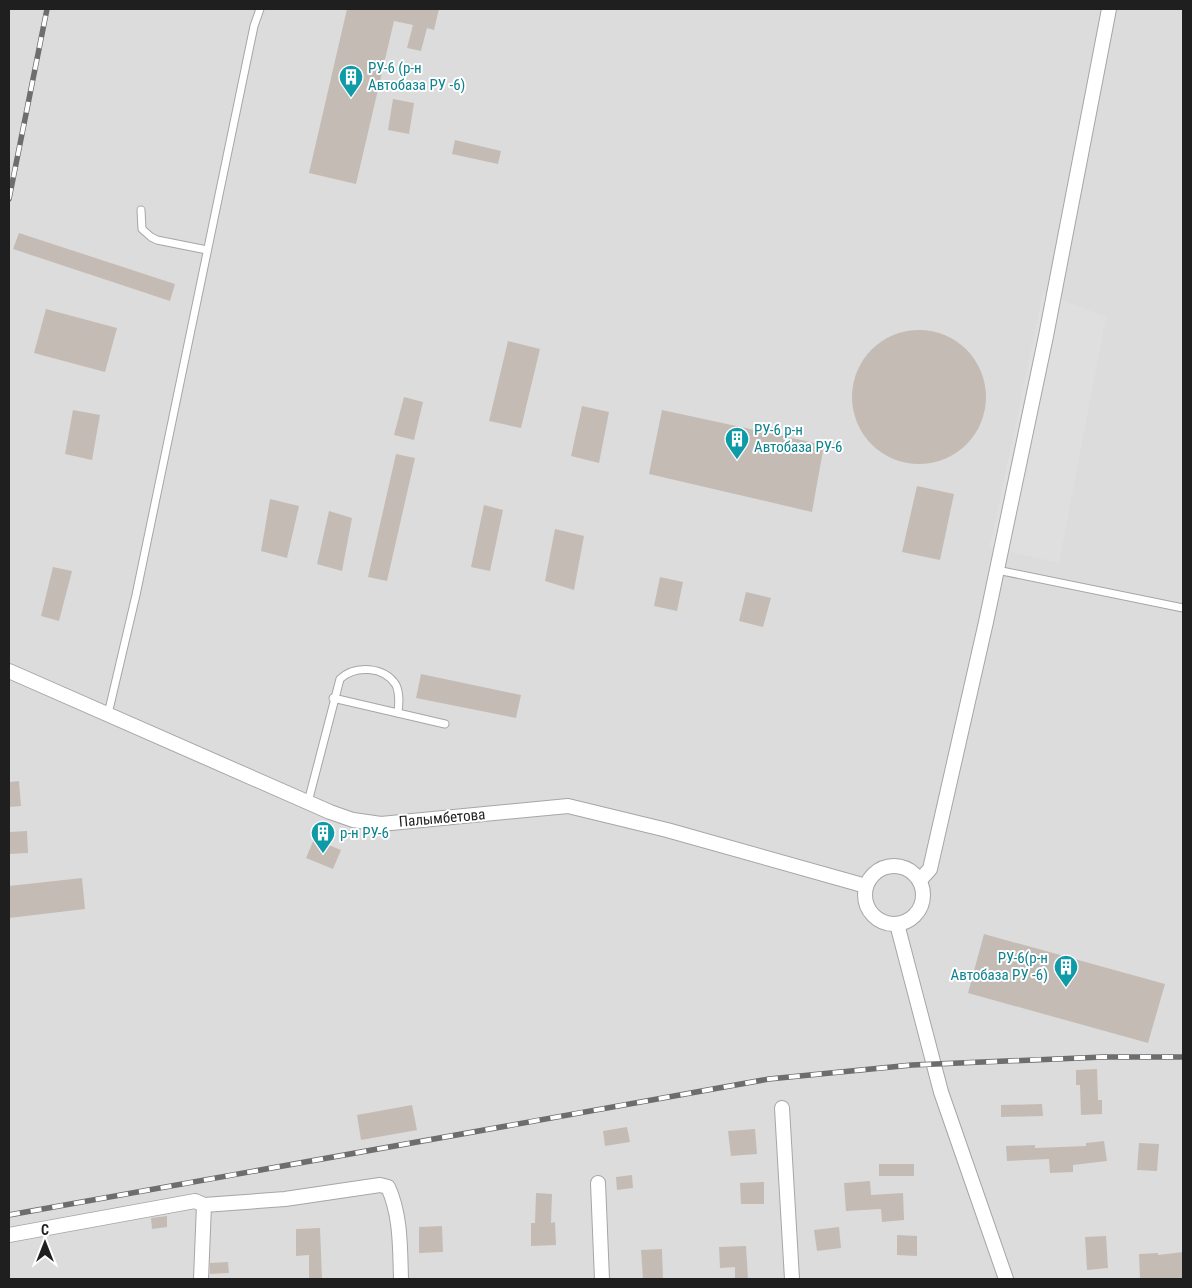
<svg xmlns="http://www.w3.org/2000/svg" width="1192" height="1288" font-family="'Roboto Condensed',sans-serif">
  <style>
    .residential { fill: #dddcdc }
    .parking { fill: #dfdfdf }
    .building { fill: #c4bcb4 }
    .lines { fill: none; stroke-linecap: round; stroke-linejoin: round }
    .service-casing { stroke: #a6a6a6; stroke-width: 9 }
    .minor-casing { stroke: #a6a6a6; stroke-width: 16 }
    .service { stroke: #fff; stroke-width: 7 }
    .minor { stroke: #fff; stroke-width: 14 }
    .rail-casing { stroke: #6d6d6d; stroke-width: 5.5 }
    .rail { stroke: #fff; stroke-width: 4; stroke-dasharray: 11; stroke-linecap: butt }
    .labels { text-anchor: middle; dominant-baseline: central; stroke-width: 4; stroke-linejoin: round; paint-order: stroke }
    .culture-label { font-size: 15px; fill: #0d838f; stroke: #fff; text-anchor: start }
    .street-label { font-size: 15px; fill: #1f1f1f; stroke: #fff }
  </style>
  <rect width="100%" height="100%" fill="#efece5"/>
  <rect class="residential" x="9" y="9" width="1174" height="1270"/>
  <path class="parking" d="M1043,293L1106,317L1059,563L990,547Z"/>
  <g class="building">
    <path d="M347,9H439L434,30L427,28L421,51L407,48L413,25L394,21L356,184L309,173Z"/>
    <path d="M393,99L414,103L409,134L388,130Z"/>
    <path d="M455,140L501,151L498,164L452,154Z"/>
    <path d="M19,233L175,284L170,301L13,249Z"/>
    <path d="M46,309L117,328L105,372L34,353Z"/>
    <circle cx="919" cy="397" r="67"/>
    <path d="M508,341L540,349L521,428L489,421Z"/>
    <path d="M404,397L423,402L414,440L394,435Z"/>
    <path d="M582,406L609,412L599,463L571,456Z"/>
    <path d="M73,410L100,415L92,460L65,454Z"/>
    <path d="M662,410L824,445L812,512L649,474Z"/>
    <path d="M396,454L415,458L387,581L368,577Z"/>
    <path d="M917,486L954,494L940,560L902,552Z"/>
    <path d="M270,499L299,506L287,558L261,551Z"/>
    <path d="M484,505L503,510L490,571L471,567Z"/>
    <path d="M329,511L352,518L342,571L317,564Z"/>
    <path d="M555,529L584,536L574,590L545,581Z"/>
    <path d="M53,567L72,571L59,621L41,616Z"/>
    <path d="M660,577L683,582L677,611L654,606Z"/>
    <path d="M746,592L771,598L763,627L739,621Z"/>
    <path d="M421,674L521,695L516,718L416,698Z"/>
    <path d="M19,781L21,806L9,807V782Z"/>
    <path d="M27,831L28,853L9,854V832Z"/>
    <path d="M314,839L341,850L333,869L306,858Z"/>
    <path d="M82,878L85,909L9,918V886Z"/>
    <path d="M984,934L1165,984L1148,1043L968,993Z"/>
    <path d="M1097,1069L1098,1100H1102V1114L1081,1115L1080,1085H1076V1070Z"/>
    <path d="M1042,1104L1043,1116L1001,1117V1105Z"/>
    <path d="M412,1105L417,1130L361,1140L357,1115Z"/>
    <path d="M627,1127L630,1142L605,1146L603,1131Z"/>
    <path d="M755,1129L757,1154L731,1156L728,1131Z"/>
    <path d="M1104,1141L1107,1161L1073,1165V1172L1050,1173L1049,1159L1007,1161L1006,1146L1035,1145V1148L1086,1146V1143Z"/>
    <path d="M1139,1143L1159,1144L1157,1171L1137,1170Z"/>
    <rect x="879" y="1164" width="35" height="12"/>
    <path d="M632,1175L633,1188L617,1190L616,1177Z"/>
    <path d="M870,1181L871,1195L903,1193L904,1220L882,1222L881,1209L846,1211L844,1183Z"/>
    <path d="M764,1182V1204H741L740,1183Z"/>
    <path d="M536,1193L552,1194L551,1223L555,1222L556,1245L531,1246V1223H535Z"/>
    <path d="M167,1216V1227L152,1229L151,1218Z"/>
    <path d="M442,1226L443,1252L419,1253V1227Z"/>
    <path d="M839,1227L841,1248L817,1251L814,1230Z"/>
    <path d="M320,1228L322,1279H309V1255L296,1256V1229Z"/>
    <path d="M897,1235L917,1236V1256L897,1255Z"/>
    <path d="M1106,1236L1108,1268L1087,1270L1085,1237Z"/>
    <path d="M746,1246L748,1279H735V1267L720,1268L719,1247Z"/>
    <path d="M662,1249L663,1279H643L641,1250Z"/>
    <path d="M1183,1252V1279H1140L1139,1254L1158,1253V1255Z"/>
    <path d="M228,1262L229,1273L210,1274V1263Z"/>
  </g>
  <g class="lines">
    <defs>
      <g id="service">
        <path d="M141,210L142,229L151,237L157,240L207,250"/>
        <path d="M997,570L1183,608"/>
        <path d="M333,698L445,724"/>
        <path d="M108,714L136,595L254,26L260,9"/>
        <path d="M308,802L340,679C355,665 384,666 396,685C400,694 399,704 398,713"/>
      </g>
      <g id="minor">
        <path d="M9,671L330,812L353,820L381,824L568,806L667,830L866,886"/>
        <circle cx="894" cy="895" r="29"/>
        <path d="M920,880L930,869L986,622L1046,336L1109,9"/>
        <path d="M897,924L941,1092L1006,1279"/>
        <path d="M782,1108L792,1279"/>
        <path d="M598,1183L602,1279"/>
        <path d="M9,1235L195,1201L204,1205"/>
        <path d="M201,1279L204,1205L285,1199L380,1185L388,1187C401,1215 400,1249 401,1279"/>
      </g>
    </defs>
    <use href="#service" class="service-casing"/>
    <use href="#minor" class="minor-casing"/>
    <use href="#service" class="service"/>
    <use href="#minor" class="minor"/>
    <defs>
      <g id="rail">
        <path d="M9,199L47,9"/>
        <path d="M9,1215L769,1079L912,1065L1103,1057H1183"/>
      </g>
    </defs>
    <use href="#rail" class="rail-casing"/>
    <use href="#rail" class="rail"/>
  </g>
  <defs>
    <symbol id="building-pin" viewBox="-11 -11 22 30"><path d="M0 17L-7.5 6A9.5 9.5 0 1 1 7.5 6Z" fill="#0f9aa8" stroke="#fff"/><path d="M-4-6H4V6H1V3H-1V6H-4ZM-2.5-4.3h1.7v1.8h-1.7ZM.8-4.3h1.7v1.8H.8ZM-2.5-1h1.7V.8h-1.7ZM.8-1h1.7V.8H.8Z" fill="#fff"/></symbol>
  </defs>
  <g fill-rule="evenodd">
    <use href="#building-pin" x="337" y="63" width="28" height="38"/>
    <use href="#building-pin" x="723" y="425" width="28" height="38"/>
    <use href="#building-pin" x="309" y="819" width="28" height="38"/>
    <use href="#building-pin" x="1052" y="953" width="28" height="38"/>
  </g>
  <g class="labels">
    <g class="culture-label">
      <text x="368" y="68">РУ-6 (р-н<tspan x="368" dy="17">Автобаза РУ -6)</tspan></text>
      <text x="754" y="430">РУ-6 р-н<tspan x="754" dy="17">Автобаза РУ-6</tspan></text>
      <text x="340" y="833">р-н РУ-6</text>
      <text x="1048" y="958" text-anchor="end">РУ-6(р-н<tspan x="1048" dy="17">Автобаза РУ -6)</tspan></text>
    </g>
    <g class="street-label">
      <text transform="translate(442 818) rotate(-5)">Палымбетова</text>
    </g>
  </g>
  <rect width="1192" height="1288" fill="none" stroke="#1f1f1f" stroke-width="20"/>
  <g transform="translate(45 1243)" stroke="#ffffff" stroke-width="4" paint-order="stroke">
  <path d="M0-4L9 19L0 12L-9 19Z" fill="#1f1f1f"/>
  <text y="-8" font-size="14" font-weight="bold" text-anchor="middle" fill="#1f1f1f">С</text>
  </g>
</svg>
